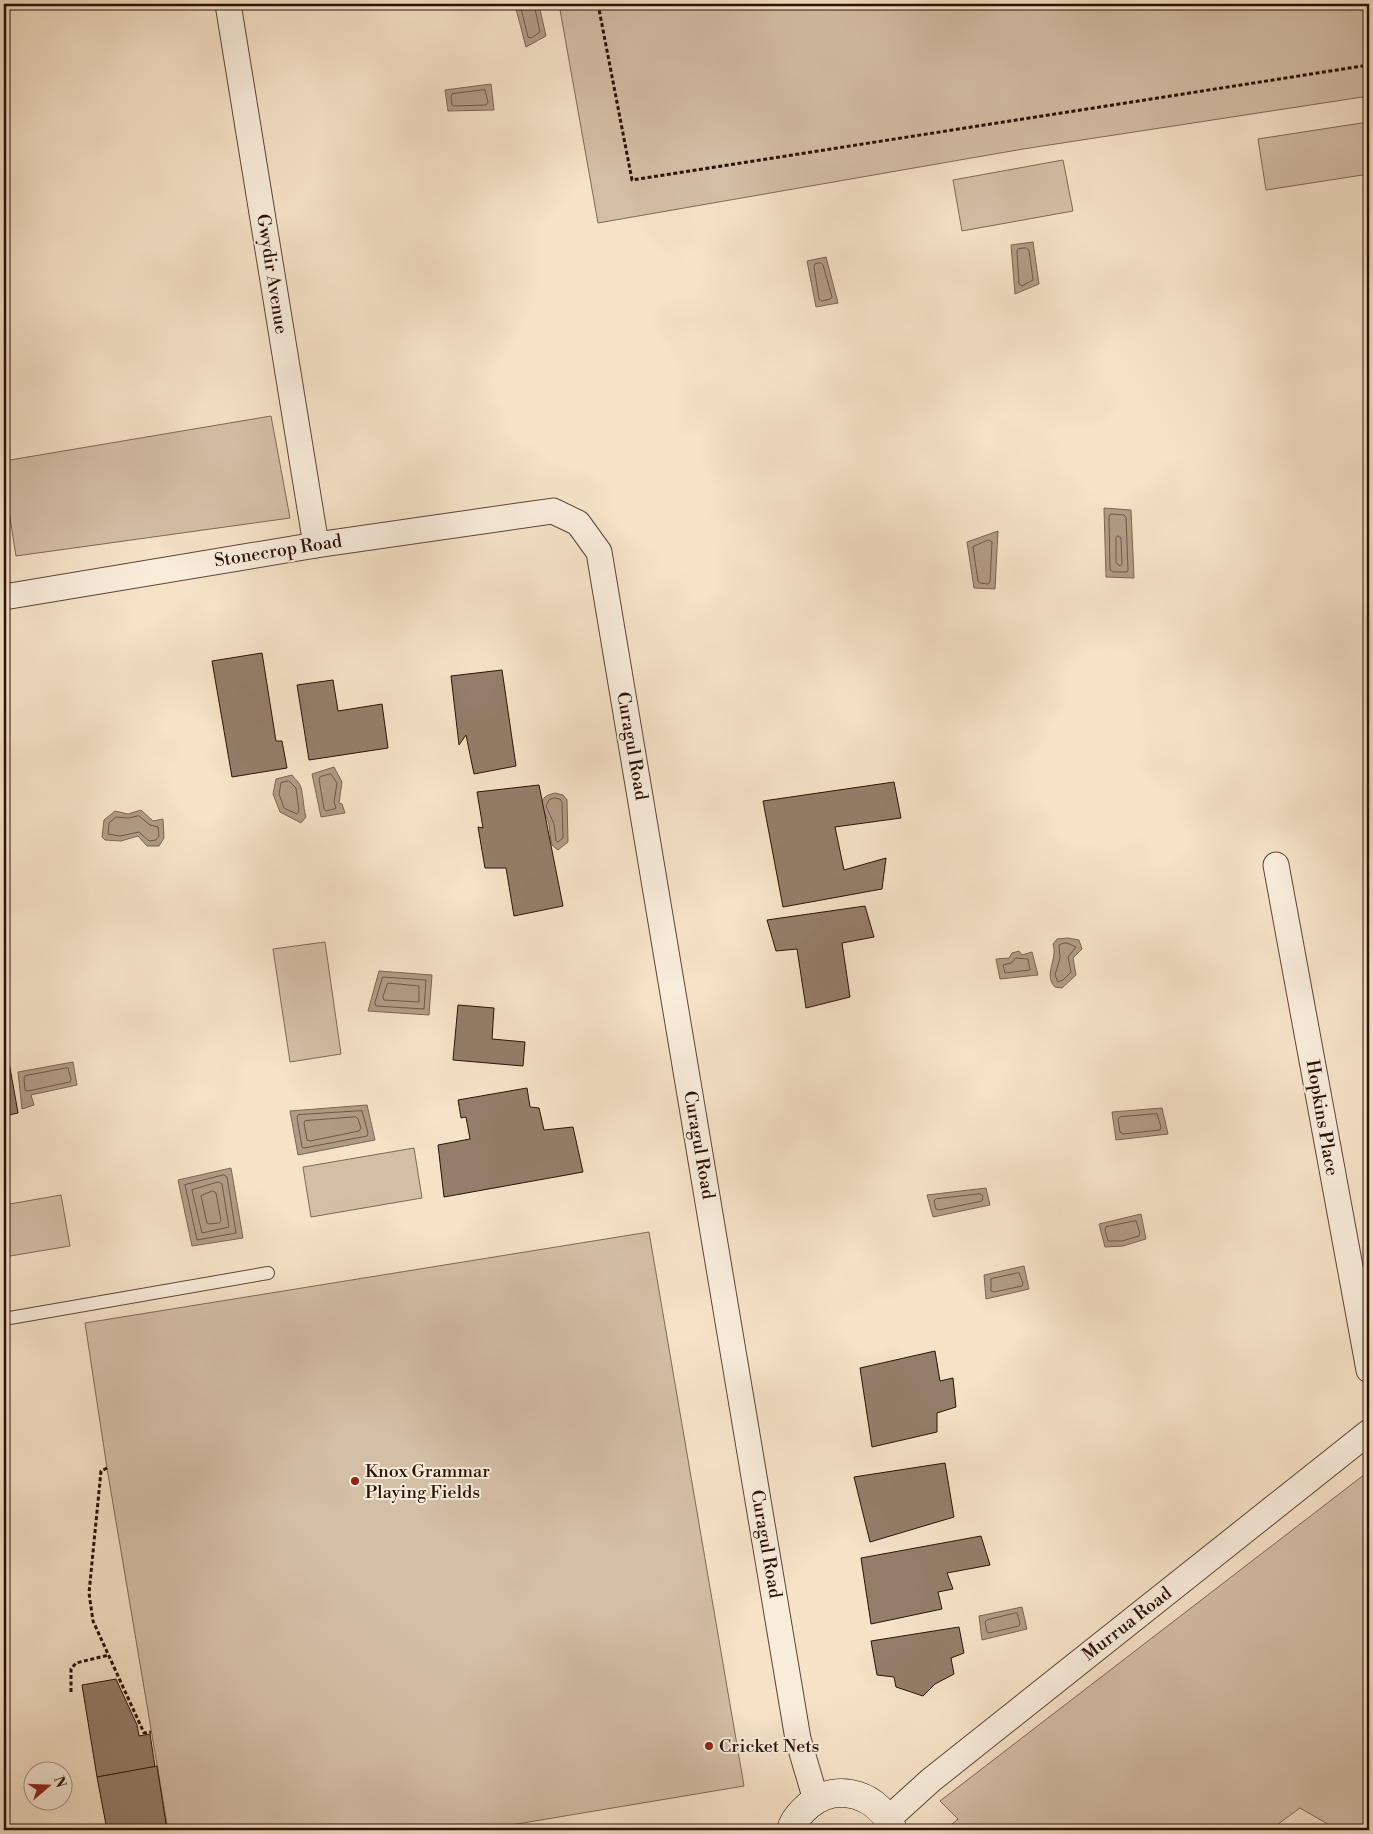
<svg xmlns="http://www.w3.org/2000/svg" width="1373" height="1834" font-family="'Libre Bodoni',serif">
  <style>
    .green { fill: #d3bea6; stroke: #7f6856 }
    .water { fill: #b09b85; stroke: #7b6452 }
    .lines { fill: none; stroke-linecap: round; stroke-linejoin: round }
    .shore { stroke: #6e5646; stroke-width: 1 }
    .building { fill: #947e6a; stroke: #2b1106 }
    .service-casing { stroke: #5e4536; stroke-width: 14 }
    .minor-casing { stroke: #5e4536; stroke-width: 27 }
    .secondary-casing { stroke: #2b1106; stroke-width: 29 }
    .path { stroke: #2b1106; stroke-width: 3; stroke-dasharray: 4 2.5; stroke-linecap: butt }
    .service { stroke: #f8ecdb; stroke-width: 12 }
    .minor { stroke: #f8ecdb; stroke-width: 25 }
    .secondary { stroke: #f8ecdb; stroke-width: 28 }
    .poi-dot { fill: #8f2418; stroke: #f8ecdb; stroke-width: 2 }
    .labels { text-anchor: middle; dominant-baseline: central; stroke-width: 4; stroke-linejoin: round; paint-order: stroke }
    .street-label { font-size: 18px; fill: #2b1106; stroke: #f8ecdb }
    .poi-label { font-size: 18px; fill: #2b1106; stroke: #f8ecdb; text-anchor: start }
  </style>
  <rect width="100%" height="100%" fill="#f5e2c7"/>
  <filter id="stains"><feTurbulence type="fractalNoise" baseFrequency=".004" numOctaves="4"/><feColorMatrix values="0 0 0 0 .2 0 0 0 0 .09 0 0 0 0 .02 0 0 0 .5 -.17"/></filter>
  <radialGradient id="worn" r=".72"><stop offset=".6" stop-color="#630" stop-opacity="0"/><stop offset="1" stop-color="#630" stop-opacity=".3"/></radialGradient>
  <g class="green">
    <path d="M559,4H1369V96L1023,149L598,223Z"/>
    <path d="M1368,122L1369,174L1266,190L1258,139Z"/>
    <path d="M1063,160L1073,211L962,231L953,180Z"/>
    <path d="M271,416L290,518L16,556L4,480V461Z"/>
    <path d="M325,942L341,1054L290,1062L273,949Z"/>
    <path d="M414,1148L422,1198L311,1217L303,1167Z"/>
    <path d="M61,1195L70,1246L4,1257V1205Z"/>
    <path d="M649,1232L744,1786L481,1830H168L107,1468L85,1323Z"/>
    <path d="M1369,1471V1830H1338L1300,1808L1270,1830H945L958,1819L940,1801Z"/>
  </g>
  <g class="water">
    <path d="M515,5H539L546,36L526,47Z"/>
    <path d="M491,84L494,110L448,111L445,90Z"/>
    <path d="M1033,242L1039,284L1015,294L1011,245Z"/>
    <path d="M826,257L838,303L816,307L807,261Z"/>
    <path d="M1104,508L1131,510L1134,578L1106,577Z"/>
    <path d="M998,531L995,589L974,588L967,542Z"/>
    <path d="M334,767L342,782L339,803L342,804L345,813L321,817L312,774Z"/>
    <path d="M292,775C294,778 298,781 300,785C303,790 303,807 306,817L301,823L280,812L273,794L276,779Z"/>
    <path d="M555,793L563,795L567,800L568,842L558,850L552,845C550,838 550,831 549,825C546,810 532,798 555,793Z"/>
    <path d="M141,810L153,821L163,819L164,838L159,846H147L138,836L121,841L105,840L102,837L104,820L115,811L128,814Z"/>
    <path d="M1068,938L1079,940L1082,949L1073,958L1076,975L1062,988L1055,987C1043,975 1058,959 1053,944L1057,939Z"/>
    <path d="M1019,951L1022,955L1032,952L1038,975L1000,979L996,959L1009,958L1012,953Z"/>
    <path d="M379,971L432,975L429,1015L368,1011Z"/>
    <path d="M73,1062L77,1085L31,1095L34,1105L22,1109L18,1072Z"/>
    <path d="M367,1105L375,1140L298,1155L290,1111Z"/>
    <path d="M1162,1108L1168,1134L1116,1140L1112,1112Z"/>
    <path d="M231,1168L243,1238L192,1246L178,1180Z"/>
    <path d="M986,1188L990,1205L933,1217L927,1195Z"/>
    <path d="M1141,1214L1146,1239L1123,1246L1105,1247L1099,1224Z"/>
    <path d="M1024,1266L1029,1289L986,1299L984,1275Z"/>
    <path d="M1022,1607L1027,1629L982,1640L979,1616Z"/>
  </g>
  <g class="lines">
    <g class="shore">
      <path d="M520,4L528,37L531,38L540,32L534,4"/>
      <path d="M485,90L488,102L486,105L454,106L452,105L451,97L452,94Z"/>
      <path d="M1026,248L1029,250L1033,280L1022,286L1019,284L1017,251L1018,249Z"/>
      <path d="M821,263L823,265L832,297L830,299L822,301L819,299L814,267L815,264Z"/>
      <path d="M1111,514L1124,515L1126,517L1128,570L1127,572H1113L1110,570L1109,517Z"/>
      <path d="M1118,536L1121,538L1122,564L1120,566L1116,563V538Z"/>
      <path d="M989,540L992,542L990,582L988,584L980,583L978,581L973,547Z"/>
      <path d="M331,774L337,783L334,802L336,808L334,809L326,811L324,809L319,779L320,777Z"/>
      <path d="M289,781L296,788L299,811L297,814L284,808L279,794L281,783Z"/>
      <path d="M554,798L560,799L562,802L563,838L558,842L556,841L554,824L546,806L549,800Z"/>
      <path d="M139,816L150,825L158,827L159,836L156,840L149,841L139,832L120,836L108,834L109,823L116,817L128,818Z"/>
      <path d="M1067,943L1076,947L1068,957L1071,972L1063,980L1058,982L1055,975L1060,958L1059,945L1061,944Z"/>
      <path d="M1016,958L1028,959L1030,970L1005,973L1003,965L1011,963Z"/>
      <path d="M383,977L426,980L424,1009L376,1006L375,1003Z"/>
      <path d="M388,983L419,986V1002L384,1000L383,997Z"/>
      <path d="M68,1068L71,1079L70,1082L28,1091L25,1090L24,1078L25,1076Z"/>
      <path d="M362,1111L368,1133L367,1136L304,1148L302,1147L297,1118L298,1115Z"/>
      <path d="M1157,1114L1161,1127L1160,1130L1123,1134L1120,1132L1118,1119L1120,1117Z"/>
      <path d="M356,1117L358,1119L361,1128L359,1131L310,1141L307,1140L304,1123L305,1121Z"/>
      <path d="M224,1175L227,1177L236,1233L197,1240L185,1185Z"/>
      <path d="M219,1182L222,1184L229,1227L202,1233L192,1190Z"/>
      <path d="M213,1191L216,1193L221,1221L219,1223L209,1224L207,1223L201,1196Z"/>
      <path d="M980,1194L983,1196L982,1201L939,1210L936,1209L934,1201L936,1199Z"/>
      <path d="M1136,1221L1140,1233L1139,1236L1122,1241H1108L1105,1230L1106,1227Z"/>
      <path d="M1019,1273L1023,1283L1022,1286L994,1292L991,1291V1279Z"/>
      <path d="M1017,1613L1020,1623L1019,1626L989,1633L987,1632L985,1622L987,1620Z"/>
    </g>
  </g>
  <g class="building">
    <path d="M262,653L276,741H282L287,768L232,777L212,661Z"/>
    <path d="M502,670L516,766L474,774L466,735L459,745L451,676Z"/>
    <path d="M333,680L338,711L382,704L388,748L309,760L297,685Z"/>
    <path d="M894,782L901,818L835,827L844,870L886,858L882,889L783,907L763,801Z"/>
    <path d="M539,785L563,906L514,916L506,868H485L478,827L483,828L477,792Z"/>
    <path d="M865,906L874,937L842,943L850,997L806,1008L797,949L776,951L767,920Z"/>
    <path d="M458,1005L494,1008L492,1039L525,1042L523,1066L453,1060Z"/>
    <path d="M4,1034L18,1113L4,1116Z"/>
    <path d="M527,1088L530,1107L539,1108L544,1130L573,1127L583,1172L444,1197L438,1145L470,1139L466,1117L461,1118L458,1100Z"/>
    <path d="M935,1351L940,1381L953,1378L956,1407L937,1413V1432L872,1447L860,1368Z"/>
    <path d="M945,1463L954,1517L870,1542L854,1477Z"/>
    <path d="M981,1536L990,1565L947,1573L953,1589L938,1592L942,1609L871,1624L861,1558Z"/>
    <path d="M959,1627L964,1653L951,1658L954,1674L935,1684L923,1696L896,1687L894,1677L877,1675L871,1641Z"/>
    <path d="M116,1679L137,1725L139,1736L150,1734L155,1767L97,1777L82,1685Z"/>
    <path d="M157,1766L167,1830H107L97,1777Z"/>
  </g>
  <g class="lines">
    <defs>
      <path id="service" d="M4,1319L268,1273"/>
      <g id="minor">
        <path d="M228,4L316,545"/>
        <path d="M4,597L316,545L553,511L578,523L599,552L798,1739L816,1800"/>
        <path d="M1276,865L1369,1370"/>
        <path d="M888,1819L931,1780L1369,1432"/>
      </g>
      <path id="secondary" d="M791,1830C793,1820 801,1812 809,1805C838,1781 880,1795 893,1830"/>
    </defs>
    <use href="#service" class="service-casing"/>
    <use href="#minor" class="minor-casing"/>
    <use href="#secondary" class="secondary-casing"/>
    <g class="path">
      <path d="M598,4L632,180L1369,65"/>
      <path d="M107,1468L101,1471L89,1593L93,1621L144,1733L151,1732"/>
      <path d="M71,1692V1669L76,1663L109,1655"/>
    </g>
    <use href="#service" class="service"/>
    <use href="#minor" class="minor"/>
    <use href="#secondary" class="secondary"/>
  </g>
  <g class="poi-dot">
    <circle cx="355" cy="1481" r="5"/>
    <circle cx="709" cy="1746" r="5"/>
  </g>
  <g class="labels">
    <g class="street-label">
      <text transform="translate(272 274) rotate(81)">Gwydir Avenue</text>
      <text transform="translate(278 551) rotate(-9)">Stonecrop Road</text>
      <text transform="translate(632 746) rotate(80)">Curagul Road</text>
      <text transform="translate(1322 1118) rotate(80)">Hopkins Place</text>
      <text transform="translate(699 1145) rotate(80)">Curagul Road</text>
      <text transform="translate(766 1544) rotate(80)">Curagul Road</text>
      <text transform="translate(1127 1624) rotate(-38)">Murrua Road</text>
    </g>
    <g class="poi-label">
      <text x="365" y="1471">Knox Grammar<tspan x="365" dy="21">Playing Fields</tspan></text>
      <text x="719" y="1746">Cricket Nets</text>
    </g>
  </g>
  <rect width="1373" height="1834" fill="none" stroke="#f5e2c7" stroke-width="20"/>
  <rect x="5" y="5" width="1363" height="1824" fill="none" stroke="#2b1106" stroke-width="2.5"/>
  <rect x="10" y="10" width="1353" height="1814" fill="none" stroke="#2b1106"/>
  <g transform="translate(48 1786) rotate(71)"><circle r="24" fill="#f8ecdb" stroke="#a69486"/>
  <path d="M0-4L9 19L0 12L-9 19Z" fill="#8f2418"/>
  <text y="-8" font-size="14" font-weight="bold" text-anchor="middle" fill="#2b1106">N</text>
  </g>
  <rect width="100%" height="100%" filter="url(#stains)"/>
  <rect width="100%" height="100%" fill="url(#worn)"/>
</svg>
